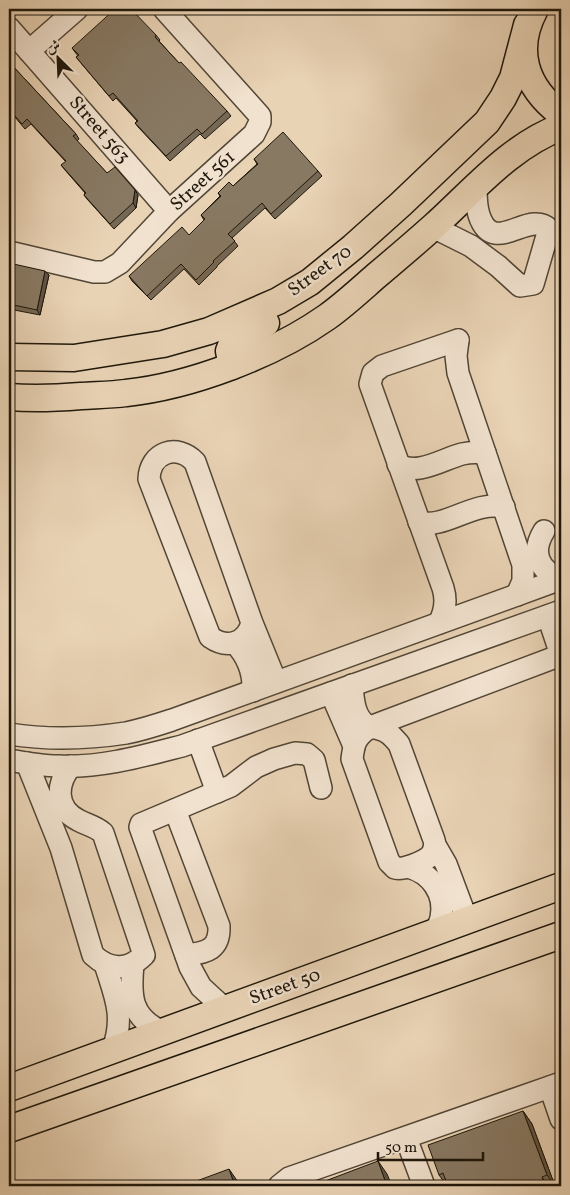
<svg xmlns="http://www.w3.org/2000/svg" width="570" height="1195" font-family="Vollkorn,Amiri,serif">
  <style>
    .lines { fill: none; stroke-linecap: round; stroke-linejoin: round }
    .minor-casing { stroke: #524636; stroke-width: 24 }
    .major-casing { stroke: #1f170b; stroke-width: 29 }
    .minor { stroke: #f1e2cf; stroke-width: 21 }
    .major { stroke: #e9d3b5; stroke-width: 26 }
    .wall { fill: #756855; stroke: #1f170b }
    .shaded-wall { fill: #5f5545; stroke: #1f170b }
    .building { fill: #887963; stroke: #1f170b }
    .labels { text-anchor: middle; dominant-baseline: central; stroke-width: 5; stroke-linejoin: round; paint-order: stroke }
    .street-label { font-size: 19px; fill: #1f170b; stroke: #f1e2cf }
  </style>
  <rect width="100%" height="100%" fill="#e9d3b5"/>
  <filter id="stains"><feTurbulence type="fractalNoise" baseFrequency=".004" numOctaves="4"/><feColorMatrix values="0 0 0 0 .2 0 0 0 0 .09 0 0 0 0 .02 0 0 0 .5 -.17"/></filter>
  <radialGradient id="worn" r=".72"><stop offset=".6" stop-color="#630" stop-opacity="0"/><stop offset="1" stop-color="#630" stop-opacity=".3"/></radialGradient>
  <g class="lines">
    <defs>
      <g id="minor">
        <path d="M9,28L169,211"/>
        <path d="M29,51L77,9"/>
        <path d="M433,227L471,246L498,266L520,286L533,284L549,229C528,209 493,258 479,215C476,206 476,196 476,187"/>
        <path d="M9,252L94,272H105L120,263L169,211L254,134L260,122V116L164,9"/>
        <path d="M458,340L456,356L458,373L523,565V581L517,595"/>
        <path d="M398,464C416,477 443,459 462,454C470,452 477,452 485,453"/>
        <path d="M419,522C444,530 474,500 504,507"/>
        <path d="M544,531C531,552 538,570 561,579"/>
        <path d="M548,616L561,655"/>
        <path d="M252,623C246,644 227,649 210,637L149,479C150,452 177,443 195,462L252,623L276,682"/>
        <path d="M439,623C445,612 447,601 443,588L370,384L373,373L382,366L458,340"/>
        <path d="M235,643C248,657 254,672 253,691"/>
        <path d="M352,685C353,699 354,718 368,726C371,728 375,728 379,729C388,731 393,737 399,744L434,840L435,845L446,864L467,920"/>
        <path d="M331,693L354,746"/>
        <path d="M9,734C48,740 87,739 126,733C141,730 157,725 172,720L561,579"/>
        <path d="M198,740L217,792"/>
        <path d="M9,760C25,763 42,766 59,766C101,768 143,756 182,746L561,611"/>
        <path d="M27,763L61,848L93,955C109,970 128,971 144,955L103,833C95,826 87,825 78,820C55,808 56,784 71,766"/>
        <path d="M175,810L219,926C220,949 207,953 186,955"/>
        <path d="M435,845C434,849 433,853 430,856C425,861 402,871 395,868C395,868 390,863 389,862L352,759C354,742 356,737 370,727L561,655"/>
        <path d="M408,867C431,873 446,894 441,918C440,923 437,928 435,932"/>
        <path d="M105,964C115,996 125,1016 113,1049"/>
        <path d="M133,964C130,995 130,1018 163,1032"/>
        <path d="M225,1009L201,987L190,967L140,827L141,824L231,786L256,767L274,759L295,753L307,754L314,760L321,788"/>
        <path d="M550,1087L561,1119"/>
        <path d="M406,1138L424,1186"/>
        <path d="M279,1186L289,1178L561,1083"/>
      </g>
      <g id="major">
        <path d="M535,9C513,50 525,87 561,114"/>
        <path d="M9,357L74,358L163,344L209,331L278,301L310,282L353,247L401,204L487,122L503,98L513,78L527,25"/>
        <path d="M232,366L229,351L232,343L266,323"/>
        <path d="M9,397C33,399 57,398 81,396C96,395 111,395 126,393C191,386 273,355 327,317C344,305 360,290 376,276C395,260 415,243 434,226C473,191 510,146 561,127"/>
        <path d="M9,1088L561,886"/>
        <path d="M9,1129L561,935"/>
      </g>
    </defs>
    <use href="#minor" class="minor-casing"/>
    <use href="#major" class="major-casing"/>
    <use href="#minor" class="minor"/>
    <use href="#major" class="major"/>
  </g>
  <g class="wall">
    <path d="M156,35L160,40L159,41L179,63L227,111L231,116L205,139L200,134L170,161L139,128L135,123L137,121L116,98L113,101L80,62L76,57L78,56L72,48Z"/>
    <path d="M9,62L76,134L79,139L77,141L107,173L138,195L136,208L114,229L87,199L84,195L85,193L65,170L61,165L66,162L31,124L25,129L9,110Z"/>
    <path d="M254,159L318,171L322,176L275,219L265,208L232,238L238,246L217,266V267L199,285L184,269L151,300L132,281L129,276L189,235L204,220L201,215L220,196L218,193L233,186L257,164Z"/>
    <path d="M9,263L49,275L40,315L9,309Z"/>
    <path d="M523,1111L532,1124L555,1186H447L439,1175Z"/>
  </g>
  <g class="shaded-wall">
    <path d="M135,190L138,195L136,208L133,203Z"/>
    <path d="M45,271L49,275L40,315L37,310Z"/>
    <path d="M523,1111L532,1124L555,1186L547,1175Z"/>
    <path d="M378,1161L387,1174L392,1186H387Z"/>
    <path d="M229,1169L238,1182L239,1186H235Z"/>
    <path d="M542,1177L548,1186H545Z"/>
  </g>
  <g class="building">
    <path d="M115,9H131L156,35L155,37L179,63L181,62L227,111L202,134L197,129L166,156L135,123L138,121L113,93L109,96L76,57L79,55L72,48Z"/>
    <path d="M9,62L76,134L73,136L107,173L115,167L135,190L133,203L110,224L84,195L86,193L61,165L66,161L27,119L22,124L9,109Z"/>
    <path d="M283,132L318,171L271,214L262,203L228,234L235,241L213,261L214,262L196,280L181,264L147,296L129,276L182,227L189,235L205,219L201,215L221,196L218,193L229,182L233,186L258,164L254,159Z"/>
    <path d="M9,263L45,271L37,310L9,304Z"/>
    <path d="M523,1111L547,1175L542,1177L545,1186H448L443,1173L439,1175L428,1145Z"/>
    <path d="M378,1161L387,1186H312Z"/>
    <path d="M229,1169L235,1186H183Z"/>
    <path d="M178,1184V1186H171Z"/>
  </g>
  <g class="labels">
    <g class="street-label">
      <text transform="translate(99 130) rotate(49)">Street 563</text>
      <text transform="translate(203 181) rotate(-42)">Street 561</text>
      <text transform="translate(320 271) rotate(-36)">Street 70</text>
      <text transform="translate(285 987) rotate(-20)">Street 50</text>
    </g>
  </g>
  <rect width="570" height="1195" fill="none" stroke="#e9d3b5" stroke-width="30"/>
  <rect x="10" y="10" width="550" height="1175" fill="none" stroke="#1f170b" stroke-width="2.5"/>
  <rect x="15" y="15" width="540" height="1165" fill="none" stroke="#1f170b"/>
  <g transform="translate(58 58) rotate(336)" stroke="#f1e2cf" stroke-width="4" paint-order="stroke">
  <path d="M0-4L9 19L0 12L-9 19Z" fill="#1f170b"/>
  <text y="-8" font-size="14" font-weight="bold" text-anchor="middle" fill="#1f170b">ش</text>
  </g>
  <path d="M378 1152v8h105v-8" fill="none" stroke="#1f170b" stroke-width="2.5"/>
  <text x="385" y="1152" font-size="15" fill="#1f170b" stroke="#f1e2cf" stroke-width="4" paint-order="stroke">50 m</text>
  <rect width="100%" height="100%" filter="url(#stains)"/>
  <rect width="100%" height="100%" fill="url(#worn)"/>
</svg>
